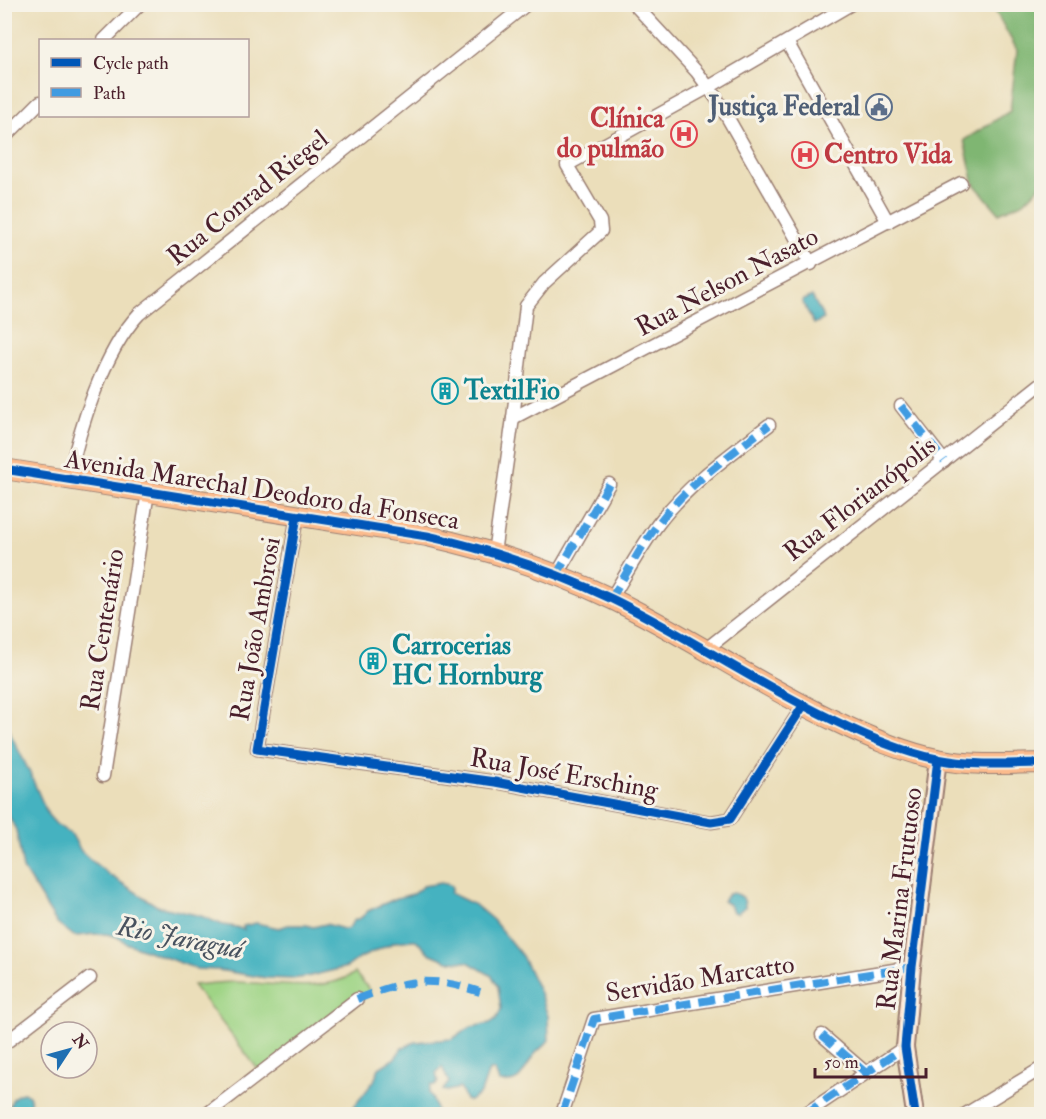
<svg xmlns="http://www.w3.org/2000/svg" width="1046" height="1119" font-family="'IM FELL Double Pica',serif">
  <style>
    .green { fill: #9fd485; stroke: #747a58; stroke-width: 1.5 }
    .forest { fill: #7fb672; stroke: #646a4e; stroke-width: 1.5 }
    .water { fill: #44b2c0; stroke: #476876; stroke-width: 1.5 }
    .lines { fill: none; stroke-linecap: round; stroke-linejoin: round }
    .street-casing { stroke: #9a7e72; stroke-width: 15 }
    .secondary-casing { stroke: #9a7e72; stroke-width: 20 }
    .primary-casing { stroke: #9a7e72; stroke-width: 22 }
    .street { stroke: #fff; stroke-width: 12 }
    .secondary { stroke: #fde4d1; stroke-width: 16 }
    .primary { stroke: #fbbb8d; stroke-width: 20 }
    .quiet { stroke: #409be1; stroke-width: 8; stroke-dasharray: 15 8; stroke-linecap: butt }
    .cycleway-casing { stroke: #f7f3e8; stroke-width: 13 }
    .cycleway { stroke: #0057b8; stroke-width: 9 }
    .labels { text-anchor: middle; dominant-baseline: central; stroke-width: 6; stroke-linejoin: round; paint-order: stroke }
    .service-label { font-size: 26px; font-weight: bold; fill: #4e5e75; stroke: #f7f3e8; text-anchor: end }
    .health-label { font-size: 26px; font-weight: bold; fill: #be3a42; stroke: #f7f3e8; text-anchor: end }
    .street-label { font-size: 26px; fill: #4a1f2b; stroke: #f7f3e8 }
    .culture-label { font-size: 26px; font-weight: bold; fill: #0d838f; stroke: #f7f3e8; text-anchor: start }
    .water-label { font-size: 27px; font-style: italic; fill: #48525f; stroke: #f7f3e8 }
  </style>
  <rect width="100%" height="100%" fill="#f7f3e8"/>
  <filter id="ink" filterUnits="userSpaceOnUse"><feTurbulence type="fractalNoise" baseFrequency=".0167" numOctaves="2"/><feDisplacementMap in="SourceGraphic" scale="12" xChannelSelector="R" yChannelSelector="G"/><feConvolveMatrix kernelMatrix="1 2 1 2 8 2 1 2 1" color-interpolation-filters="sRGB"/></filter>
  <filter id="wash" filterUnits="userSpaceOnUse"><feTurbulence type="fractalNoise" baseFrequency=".008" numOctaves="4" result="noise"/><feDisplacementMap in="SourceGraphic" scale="24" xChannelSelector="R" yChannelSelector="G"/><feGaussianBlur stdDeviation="1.35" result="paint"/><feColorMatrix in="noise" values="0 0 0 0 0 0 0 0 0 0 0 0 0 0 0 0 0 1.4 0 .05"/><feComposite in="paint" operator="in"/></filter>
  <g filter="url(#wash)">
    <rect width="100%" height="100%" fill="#ebdeba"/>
    <path class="green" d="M355,973L368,988L370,994L260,1072L193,985C207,984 221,982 235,982C273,983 323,994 355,973Z"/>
    <path class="forest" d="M992,5H1042L1041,84L1037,88L1042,95L1041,185L1024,202L999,213L974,184L964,140L1010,111L1017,50Z"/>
    <g class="water">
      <path d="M812,296L824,319L814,324L802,301Z"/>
      <path d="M5,723L29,771L48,815L56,824L72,835L81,851L92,861L111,876L157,906L201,916L223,925L236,927L244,930L243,926L256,923L279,928L288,925H306L313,927L326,924L344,929L349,928L353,921L362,917L368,911L397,898L413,894L423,886L441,883L450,885L452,889L450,893L475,905L493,920L522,956L540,993L548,1016L549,1040C544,1047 536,1051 532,1058C522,1073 522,1084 500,1082L494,1070H489L481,1093L470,1101L466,1100L460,1088L447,1091L443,1090L449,1082L442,1067L436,1073L438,1082L435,1086L431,1085L429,1093L432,1097L437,1114H346L352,1109L374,1081L379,1068L395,1058L402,1048L415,1042L452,1039L471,1027L490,1023L497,1018L501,1009L498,987L492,976L468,962L448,961L429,953L416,940H412L395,942L358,959L347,967L306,977L292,979L266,978L218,970L197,969L126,943C111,929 93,935 74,936L56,922L23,869L16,830L5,809Z"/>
      <path d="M733,893C742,895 745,898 745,907L737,913L733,912L730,905L723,901L728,894Z"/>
      <path d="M23,1093L29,1095C33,1103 28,1108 24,1114H10C9,1104 12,1095 23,1093Z"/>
    </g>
  </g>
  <g filter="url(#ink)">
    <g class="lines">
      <defs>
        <g id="street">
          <path d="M634,4L697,72L717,99L811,264"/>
          <path d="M104,40L140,4"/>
          <path d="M787,42L888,222"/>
          <path d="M4,138L40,102"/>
          <path d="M901,406L944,461"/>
          <path d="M513,418L961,183"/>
          <path d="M69,479C79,429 104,351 139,314L527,4"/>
          <path d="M297,516L257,749L495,782L711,822L730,819L803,706"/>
          <path d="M494,553L513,418L526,306L544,283L601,231L600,221L567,165L709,87L851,4"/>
          <path d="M556,576L609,484"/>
          <path d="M611,599C626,574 641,547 658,524C688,484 730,455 769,425"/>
          <path d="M705,650L1042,383"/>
          <path d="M103,776L148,492"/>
          <path d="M822,1035L866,1073"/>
          <path d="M4,1044L90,978"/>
          <path d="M207,1114L357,999"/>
          <path d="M562,1114L594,1019L912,967"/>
          <path d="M805,1114L905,1047"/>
          <path d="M966,1114L1042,1068"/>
        </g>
        <path id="secondary" d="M915,1114L905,1047L912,967L938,759"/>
        <path id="primary" d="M4,469L427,536C491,550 553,571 612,599C688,636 759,685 835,721C868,737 902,752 937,759C971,766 1007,764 1042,763"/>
      </defs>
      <use href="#street" class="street-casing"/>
      <use href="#secondary" class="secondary-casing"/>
      <use href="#primary" class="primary-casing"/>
      <use href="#street" class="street"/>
      <use href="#secondary" class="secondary"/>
      <use href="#primary" class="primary"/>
      <g class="quiet">
        <path d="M901,406L944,461"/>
        <path d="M556,576L609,484"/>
        <path d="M611,599C626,574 641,547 658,524C688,484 730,455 769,425"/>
        <path d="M357,999C406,980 428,975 480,992"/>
        <path d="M822,1035L866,1073"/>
        <path d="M562,1114L594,1019L912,967"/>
        <path d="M805,1114L905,1047"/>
      </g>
      <defs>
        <g id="cycleway">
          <path d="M4,469L427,536C491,550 553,571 612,599C688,636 759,685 835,721C868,737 902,752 937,759C971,766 1007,764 1042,763"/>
          <path d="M297,516L257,749L495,782L711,822L730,819L803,706"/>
          <path d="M915,1114L905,1047L912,967L938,759"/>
        </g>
      </defs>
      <use href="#cycleway" class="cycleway-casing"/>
      <use href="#cycleway" class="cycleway"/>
    </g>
  </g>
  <defs>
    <symbol id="civic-ring" viewBox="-11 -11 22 22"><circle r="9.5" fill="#f7f3e8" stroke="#5c6f8a" stroke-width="1.5"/><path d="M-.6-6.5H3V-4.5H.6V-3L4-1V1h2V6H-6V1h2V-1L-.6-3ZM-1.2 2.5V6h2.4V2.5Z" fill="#5c6f8a"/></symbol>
    <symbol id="hospital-ring" viewBox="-11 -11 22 22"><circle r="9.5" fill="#f7f3e8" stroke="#e0444e" stroke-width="1.5"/><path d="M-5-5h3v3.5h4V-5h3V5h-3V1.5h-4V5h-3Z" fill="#e0444e"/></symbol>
    <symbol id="building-ring" viewBox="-11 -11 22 22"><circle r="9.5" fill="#f7f3e8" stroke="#0f9aa8" stroke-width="1.5"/><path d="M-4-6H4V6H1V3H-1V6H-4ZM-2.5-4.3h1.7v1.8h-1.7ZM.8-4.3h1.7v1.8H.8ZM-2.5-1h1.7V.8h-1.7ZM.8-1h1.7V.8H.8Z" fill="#0f9aa8"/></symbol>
  </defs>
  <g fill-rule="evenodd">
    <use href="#civic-ring" x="864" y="92" width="30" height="30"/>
    <use href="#hospital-ring" x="669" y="119" width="30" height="30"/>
    <use href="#hospital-ring" x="790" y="140" width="30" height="30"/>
    <use href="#building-ring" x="430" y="376" width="30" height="30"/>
    <use href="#building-ring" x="358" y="646" width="30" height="30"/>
  </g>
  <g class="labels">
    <g class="service-label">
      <text x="860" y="107">Justiça Federal</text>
    </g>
    <g class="health-label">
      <text x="664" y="119">Clínica<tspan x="664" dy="30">do pulmão</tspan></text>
      <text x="824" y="155" text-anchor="start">Centro Vida</text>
    </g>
    <g class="street-label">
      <text transform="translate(248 198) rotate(-39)">Rua Conrad Riegel</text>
      <text transform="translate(727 282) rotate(-28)">Rua Nelson Nasato</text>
      <text transform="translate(262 490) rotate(9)">Avenida Marechal Deodoro da Fonseca</text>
      <text transform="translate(860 499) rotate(-38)">Rua Florianópolis</text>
      <text transform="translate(256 629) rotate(-80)">Rua João Ambrosi</text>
      <text transform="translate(103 630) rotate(-81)">Rua Centenário</text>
      <text transform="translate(564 774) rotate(10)">Rua José Ersching</text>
      <text transform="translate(900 899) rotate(-83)">Rua Marina Frutuoso</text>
      <text transform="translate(700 979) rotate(-9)">Servidão Marcatto</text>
    </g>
    <g class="culture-label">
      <text x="464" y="391">TextilFio</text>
      <text x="392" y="646">Carrocerias<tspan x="392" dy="30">HC Hornburg</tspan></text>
    </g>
    <g class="water-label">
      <text transform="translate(180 938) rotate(11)">Rio Jaraguá</text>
    </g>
  </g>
  <rect width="1046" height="1119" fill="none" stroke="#f7f3e8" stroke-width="24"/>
  <rect x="39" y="39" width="210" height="78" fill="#f7f3e8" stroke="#b29e9c" stroke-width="1.5"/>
  <rect x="51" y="58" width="30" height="9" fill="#0057b8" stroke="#b29e9c" stroke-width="1.5"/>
  <text x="93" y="69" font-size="18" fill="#4a1f2b">Cycle path</text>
  <rect x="51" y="88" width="30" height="9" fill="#409be1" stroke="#b29e9c" stroke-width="1.5"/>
  <text x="93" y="99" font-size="18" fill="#4a1f2b">Path</text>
  <g transform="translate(69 1050) rotate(54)"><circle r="28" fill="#f7f3e8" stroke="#b29e9c" stroke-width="1.5"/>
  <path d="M0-4.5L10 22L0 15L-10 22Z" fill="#1f6fb2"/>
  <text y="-9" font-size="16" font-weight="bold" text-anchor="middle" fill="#4a1f2b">N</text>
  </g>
  <path d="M815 1068v9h111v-9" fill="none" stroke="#4a1f2b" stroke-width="3"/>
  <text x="824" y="1068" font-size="18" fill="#4a1f2b" stroke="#f7f3e8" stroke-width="4.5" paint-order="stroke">50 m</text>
</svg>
